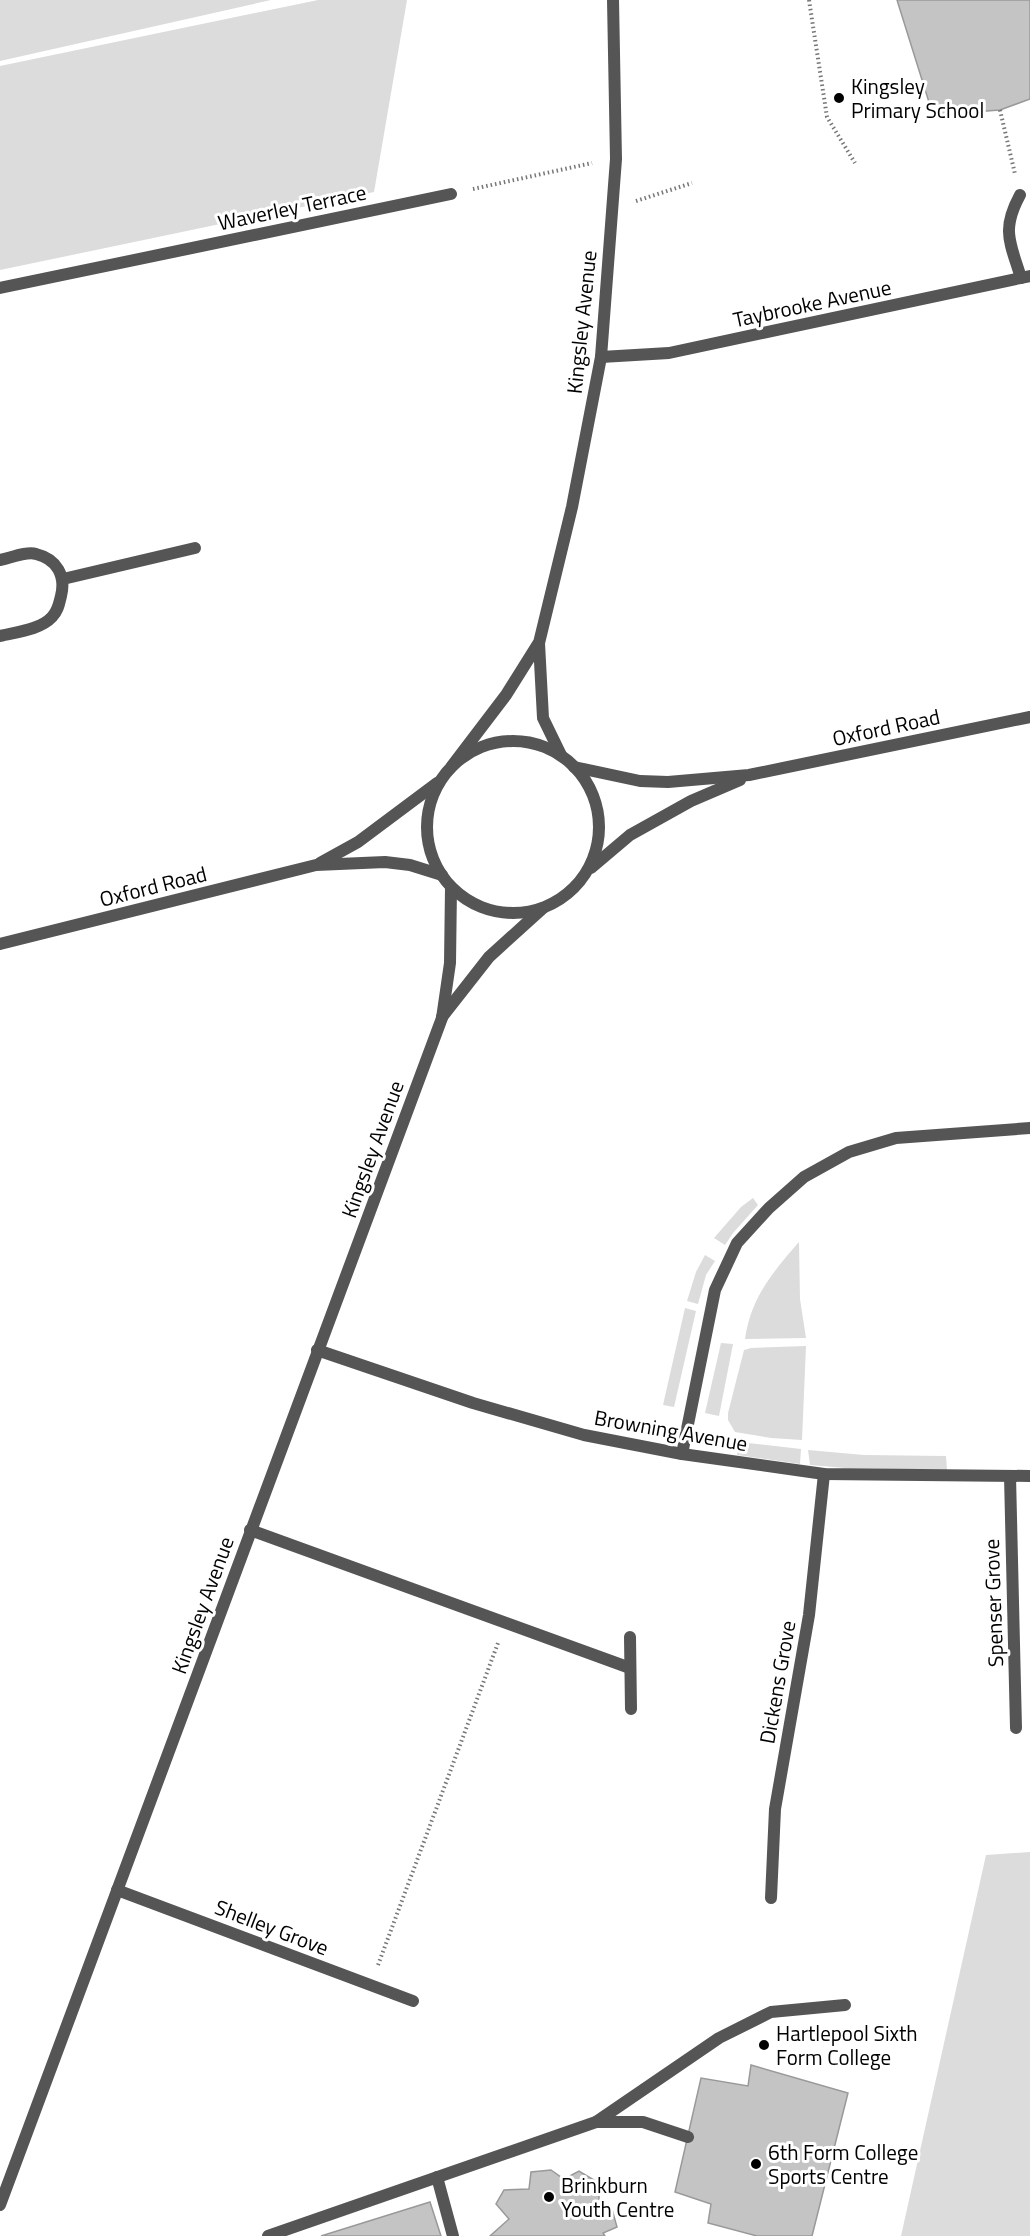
<svg xmlns="http://www.w3.org/2000/svg" width="1030" height="2236" font-family="'Titillium Web',sans-serif">
  <style>
    .green { fill: #dcdcdc }
    .building { fill: #c4c4c4; stroke: #999; stroke-width: 1.5 }
    .lines { fill: none; stroke-linecap: round; stroke-linejoin: round }
    .path { stroke: #777; stroke-width: 4; stroke-dasharray: 1.5 3; stroke-linecap: butt }
    .service { stroke: #555; stroke-width: 12 }
    .minor { stroke: #555; stroke-width: 12 }
    .tertiary { stroke: #555; stroke-width: 12 }
    .poi-dot { fill: #000; stroke: #fff; stroke-width: 2 }
    .labels { text-anchor: middle; dominant-baseline: central; stroke-width: 6; stroke-linejoin: round; paint-order: stroke }
    .poi-label { font-size: 21px; fill: #000; stroke: #fff; text-anchor: start }
    .street-label { font-size: 21px; fill: #000; stroke: #fff }
  </style>
  <rect width="100%" height="100%" fill="#fff"/>
  <g class="green">
    <path d="M0,0H271L0,61Z"/>
    <path d="M318,0H407L374,192L0,270V66Z"/>
    <path d="M753,1198L758,1205L733,1233L725,1245L714,1238L741,1207Z"/>
    <path d="M799,1242L800,1299L806,1338L745,1339C751,1297 773,1272 799,1242Z"/>
    <path d="M705,1255L715,1261L706,1275L698,1304L687,1301L696,1272Z"/>
    <path d="M685,1308L696,1311L674,1407L663,1405Z"/>
    <path d="M721,1343L733,1344L719,1416L705,1413Z"/>
    <path d="M806,1346L802,1440L771,1438L735,1432L728,1420V1413L744,1350L751,1348Z"/>
    <path d="M739,1442L801,1449L800,1464L737,1455Z"/>
    <path d="M808,1450L864,1455L946,1456L947,1470L845,1468L810,1465Z"/>
    <path d="M1030,1852V2236H901L986,1855Z"/>
  </g>
  <g class="building">
    <path d="M897,0H1030V99L1000,110L933,115Z"/>
    <path d="M751,2065L848,2093L812,2236H757L708,2223L711,2204L675,2192L701,2078L748,2086Z"/>
    <path d="M551,2170L564,2179L579,2171L599,2183V2205L612,2209L617,2227L603,2233L605,2236H490L509,2219L496,2204L504,2190L529,2189L531,2172Z"/>
    <path d="M430,2202L441,2236H321Z"/>
  </g>
  <g class="lines">
    <g class="path">
      <path d="M809,0L827,117L855,163"/>
      <path d="M1000,110L1015,174"/>
      <path d="M473,189L592,163"/>
      <path d="M636,201L692,183"/>
      <path d="M378,1965L498,1643"/>
    </g>
    <g class="service">
      <path d="M1020,195C1001,230 1010,242 1021,278"/>
      <path d="M596,2122H643L688,2137"/>
      <path d="M437,2177L453,2236"/>
      <path d="M268,2236L596,2122L719,2038L771,2012L845,2005"/>
    </g>
    <g class="minor">
      <path d="M0,288L451,194"/>
      <path d="M601,357L669,353L1030,276"/>
      <path d="M0,560C10,558 27,551 36,554C57,559 66,576 61,596C59,604 58,611 52,617C40,630 16,632 0,636"/>
      <path d="M63,579L195,548"/>
      <path d="M561,755L543,718L539,643L572,507L601,357L616,159L613,0"/>
      <path d="M452,766L506,695L538,644"/>
      <path d="M317,1350L473,1403L584,1435L682,1454L824,1474L1030,1476"/>
      <path d="M682,1454L715,1290L737,1243L769,1208L804,1177L849,1152L896,1138L1030,1128"/>
      <path d="M1010,1476L1016,1728"/>
      <path d="M250,1530L630,1668"/>
      <path d="M630,1637L631,1709"/>
      <path d="M117,1890L413,2001"/>
      <path d="M771,1898L775,1809L809,1615L824,1474"/>
    </g>
    <g class="tertiary">
      <circle cx="513" cy="827" r="86"/>
      <path d="M574,767L640,781L668,782L749,775L1030,717"/>
      <path d="M320,863L358,842L437,783"/>
      <path d="M591,868L630,835L691,801L740,780"/>
      <path d="M0,944L316,865L385,862L410,865L442,875"/>
      <path d="M442,1017L489,957L543,908"/>
      <path d="M0,2205L442,1018L450,963L451,888"/>
    </g>
  </g>
  <g class="poi-dot">
    <circle cx="839" cy="98" r="6"/>
    <circle cx="764" cy="2045" r="6"/>
    <circle cx="756" cy="2164" r="6"/>
    <circle cx="549" cy="2197" r="6"/>
  </g>
  <g class="labels">
    <g class="poi-label">
      <text x="851" y="86">Kingsley<tspan x="851" dy="24">Primary School</tspan></text>
      <text x="776" y="2033">Hartlepool Sixth<tspan x="776" dy="24">Form College</tspan></text>
      <text x="768" y="2152">6th Form College<tspan x="768" dy="24">Sports Centre</tspan></text>
      <text x="561" y="2185">Brinkburn<tspan x="561" dy="24">Youth Centre</tspan></text>
    </g>
    <g class="street-label">
      <text transform="translate(292 207) rotate(-12)">Waverley Terrace</text>
      <text transform="translate(812 303) rotate(-12)">Taybrooke Avenue</text>
      <text transform="translate(581 322) rotate(-84)">Kingsley Avenue</text>
      <text transform="translate(886 727) rotate(-12)">Oxford Road</text>
      <text transform="translate(153 886) rotate(-14)">Oxford Road</text>
      <text transform="translate(372 1149) rotate(-70)">Kingsley Avenue</text>
      <text transform="translate(671 1430) rotate(10)">Browning Avenue</text>
      <text transform="translate(993 1603) rotate(-92)">Spenser Grove</text>
      <text transform="translate(202 1605) rotate(-70)">Kingsley Avenue</text>
      <text transform="translate(777 1682) rotate(-80)">Dickens Grove</text>
      <text transform="translate(272 1927) rotate(21)">Shelley Grove</text>
    </g>
  </g>
</svg>
